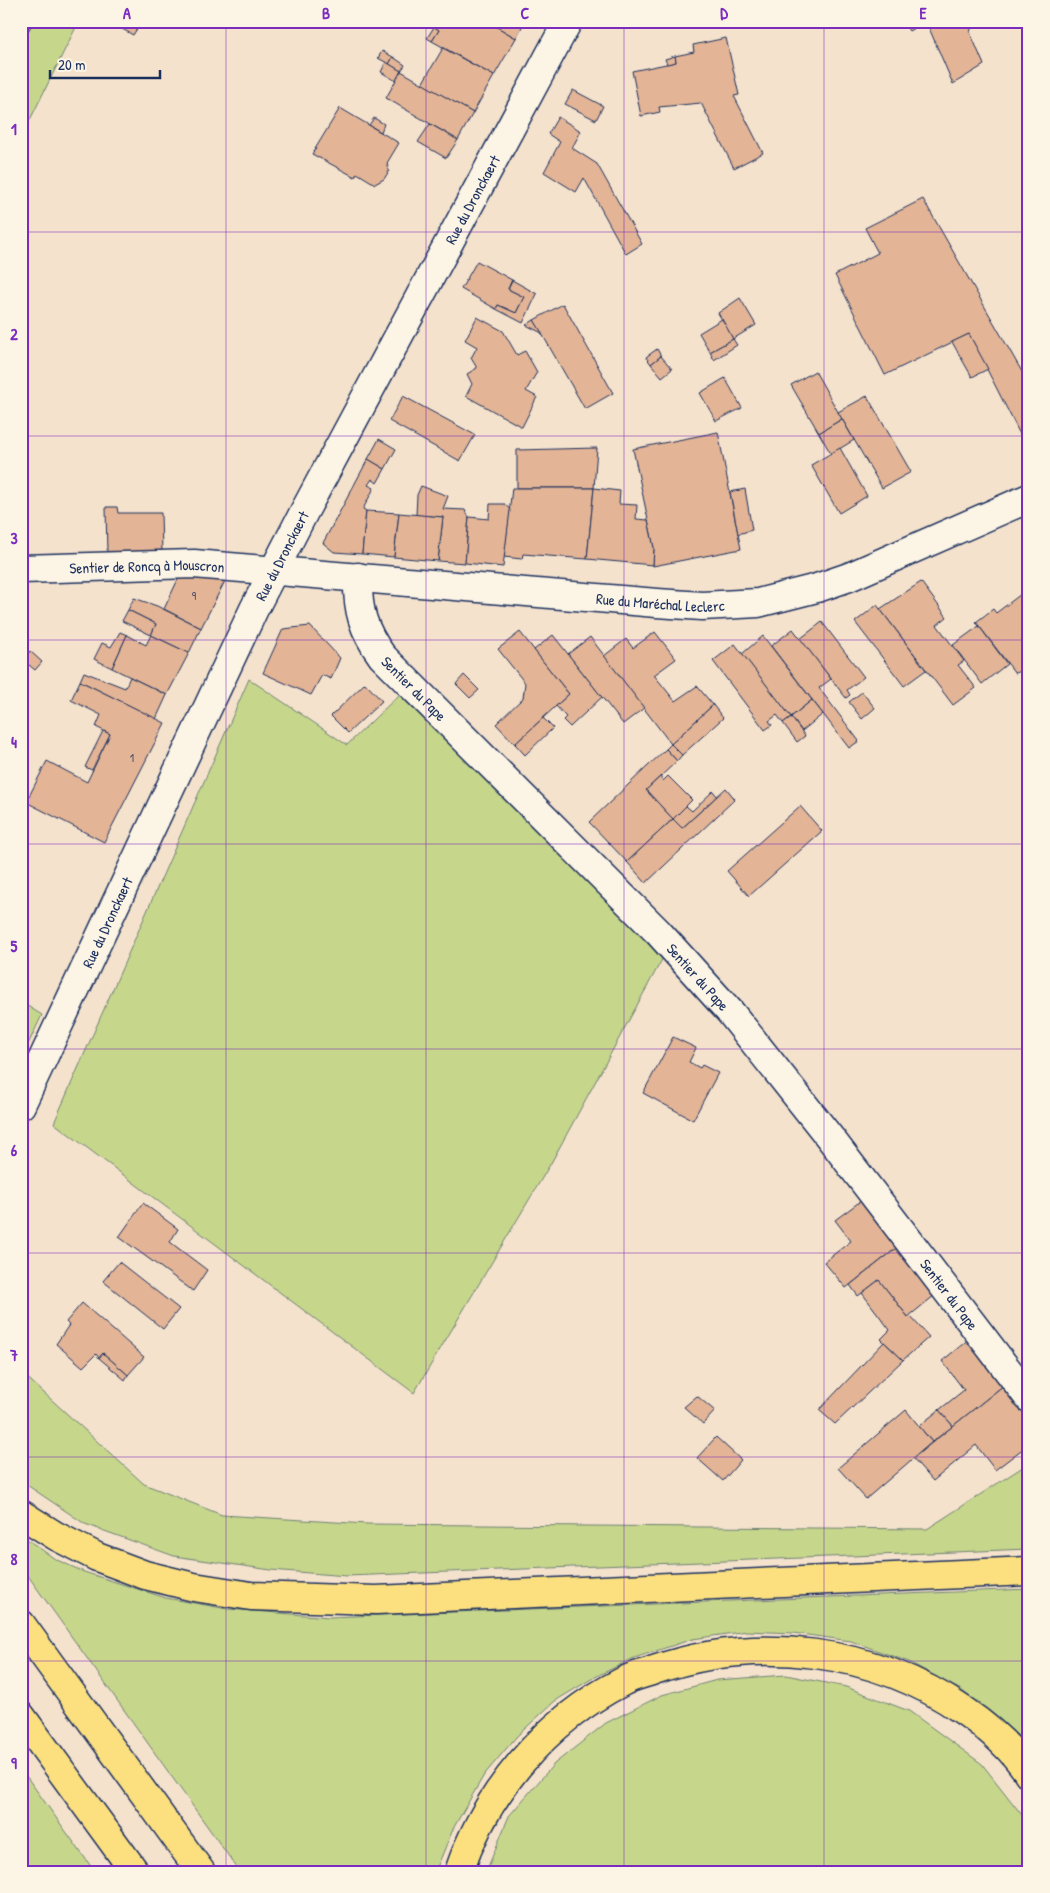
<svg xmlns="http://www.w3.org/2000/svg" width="1050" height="1893" font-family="'Patrick Hand',sans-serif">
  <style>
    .green { fill: #c6d68b; stroke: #708274 }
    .building { fill: #e3b495; stroke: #1b2f5e }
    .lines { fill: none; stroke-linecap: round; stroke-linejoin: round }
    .minor-casing { stroke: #1b2f5e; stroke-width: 31 }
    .secondary-casing { stroke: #1b2f5e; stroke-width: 31 }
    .trunk-casing { stroke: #1b2f5e; stroke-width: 31 }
    .motorway-casing { stroke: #1b2f5e; stroke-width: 31 }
    .minor { stroke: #fcf5e5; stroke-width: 28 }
    .secondary { stroke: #fcf5e5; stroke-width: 28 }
    .trunk { stroke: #fce080; stroke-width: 28 }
    .motorway { stroke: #fce080; stroke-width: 28 }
    .grid { fill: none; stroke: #7b2cbf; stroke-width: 1; stroke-opacity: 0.55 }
    .labels { text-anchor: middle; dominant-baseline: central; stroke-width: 5; stroke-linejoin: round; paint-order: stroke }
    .number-label { font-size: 12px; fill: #4d506c }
    .street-label { font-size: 15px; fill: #1b2f5e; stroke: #fcf5e5 }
    .neatline { fill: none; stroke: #7b2cbf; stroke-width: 2 }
    .grid-label { font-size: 16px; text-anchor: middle; font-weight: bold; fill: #7b2cbf }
  </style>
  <rect width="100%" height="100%" fill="#f4e2cd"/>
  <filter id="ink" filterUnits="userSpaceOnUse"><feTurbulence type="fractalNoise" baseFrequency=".02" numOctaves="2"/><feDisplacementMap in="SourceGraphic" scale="10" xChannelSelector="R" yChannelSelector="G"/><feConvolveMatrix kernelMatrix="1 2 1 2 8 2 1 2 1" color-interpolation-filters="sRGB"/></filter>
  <g filter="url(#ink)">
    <g class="green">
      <path d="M21,21H79L21,138Z"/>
      <path d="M249,679L347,745L399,695L665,954L551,1163L414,1393L54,1123Z"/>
      <path d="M21,1002L42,1015L21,1059Z"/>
      <path d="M21,1372L144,1484L222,1515L367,1524L927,1529L1029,1463V1549L347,1576L271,1570L174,1556L85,1524L21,1481Z"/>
      <path d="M21,1535L55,1559L84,1572L166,1598L228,1609L330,1617L1029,1589V1751L1003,1723L961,1690L909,1662L851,1641L793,1633L747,1631L693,1639L634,1658L593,1678L555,1701L517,1736L484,1775L454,1827L435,1872H240L21,1566Z"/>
      <path d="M786,1675L846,1687L909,1711L982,1764L1029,1824V1872H486L509,1816L554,1764L606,1723L662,1695L717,1680Z"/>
      <path d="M21,1770L29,1780L95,1872H21Z"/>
    </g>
    <g class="building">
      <path d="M21,21H34L28,31L21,27Z"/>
      <path d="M117,21H142L133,35L115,25Z"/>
      <path d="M437,21H487L516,38L494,76L432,41L439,30L434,27Z"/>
      <path d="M487,21H525L516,38Z"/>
      <path d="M903,21H974L970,32L984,65L953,84L926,21L909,31Z"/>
      <path d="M21,27L27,30L21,40Z"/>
      <path d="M434,27L439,30L432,41L427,38Z"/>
      <path d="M726,38L739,95L734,96L763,153L734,168L701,103L659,107L660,112L641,116L632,71L676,62L675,56L694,52L693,45Z"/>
      <path d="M443,48L494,76L473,113L422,84Z"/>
      <path d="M382,51L393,57L389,64L378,58Z"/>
      <path d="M675,56L676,62L667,64L665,59Z"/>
      <path d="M393,57L405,65L401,71L389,64Z"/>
      <path d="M386,62L401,71L396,81L381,72Z"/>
      <path d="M401,71L473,113L458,140L386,98Z"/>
      <path d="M573,90L603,106L596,120L565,104Z"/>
      <path d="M340,108L399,143L387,163L389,171L384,179L375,184L357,173L355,177L312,154Z"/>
      <path d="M558,117L581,131L572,148L597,164L642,244L626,254L584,178L576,192L544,172L560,142L548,134Z"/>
      <path d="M374,118L384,124L381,132L369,125Z"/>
      <path d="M430,124L458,140L446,158L418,142Z"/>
      <path d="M923,199L1029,384V452L969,334L885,375L835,275L878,253L865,228Z"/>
      <path d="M477,261L512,280L508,289L524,297L516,313L498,305L496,309L461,289Z"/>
      <path d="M512,280L537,294L523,323L496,309L498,305L516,313L524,297L508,289Z"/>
      <path d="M740,298L756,325L733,339L718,313Z"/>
      <path d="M563,304L613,393L585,409L534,320Z"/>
      <path d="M477,317L503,331L517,355L525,351L537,372L526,391L537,397L522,427L466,396L472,384L467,374L477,368L471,358L477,347L465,340Z"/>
      <path d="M722,319L733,339L710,352L699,333Z"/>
      <path d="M534,320L542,333L526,325Z"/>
      <path d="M969,334L988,369L972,377L952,342Z"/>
      <path d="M733,339L737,345L714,360L710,352Z"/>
      <path d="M657,349L661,356L651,364L646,357Z"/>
      <path d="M661,356L672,369L662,377L651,364Z"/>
      <path d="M815,371L842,419L819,433L791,385Z"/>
      <path d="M725,378L742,408L716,421L700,393Z"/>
      <path d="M403,396L475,435L460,461L389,421Z"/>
      <path d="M867,396L911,472L882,488L838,412Z"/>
      <path d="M842,419L854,440L831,454L819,433Z"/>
      <path d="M718,432L741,549L653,566L654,548L633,449Z"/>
      <path d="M379,439L396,449L385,469L368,459Z"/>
      <path d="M597,448L594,488H517V450Z"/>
      <path d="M840,448L867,496L839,513L811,465Z"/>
      <path d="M368,459L385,469L377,483L372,479L368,485L374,488L363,509L366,511L362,554L334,552L323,543Z"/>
      <path d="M421,486L448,496L443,509L465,510L469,517L465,563L438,561L443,517L416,515L417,495Z"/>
      <path d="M512,488H594L587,559L523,554L522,559L504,557Z"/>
      <path d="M594,488L620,491L619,504L637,505L636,519L648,520L654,548L653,565L587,559Z"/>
      <path d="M745,489L752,530L738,534L730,492Z"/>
      <path d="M490,504H505L510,510L503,567L465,563L469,517L489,519Z"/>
      <path d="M106,507H117L118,513H161L162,552L107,554Z"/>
      <path d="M366,511L399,513L394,557L362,554Z"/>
      <path d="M399,513L443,517L438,561L394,557Z"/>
      <path d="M200,572L225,581L201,628L164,609L181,573Z"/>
      <path d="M921,582L947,617L937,625L964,661L958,665L976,688L953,705L880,609Z"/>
      <path d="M1029,588V669L1015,673L976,622L993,609L996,613Z"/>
      <path d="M134,598L157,606L201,628L189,653L151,635L156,624L128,610Z"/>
      <path d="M877,605L926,670L904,686L855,622Z"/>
      <path d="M128,610L156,624L151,635L122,621Z"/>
      <path d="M822,622L864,677L847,690L850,695L846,698L800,639Z"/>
      <path d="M310,626L340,658L331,679L322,675L311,695L263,673L283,629Z"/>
      <path d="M979,626L1007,664L982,684L953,645Z"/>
      <path d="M793,629L831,679L819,688L859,741L849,748L771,646Z"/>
      <path d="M120,632L127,635L112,668L94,659L102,643L111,647Z"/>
      <path d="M520,632L569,694L515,744L496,724L523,698L525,683L498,649Z"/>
      <path d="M655,632L676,659L654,675L675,701L697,686L713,705L671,744L604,656L626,639L633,648Z"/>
      <path d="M127,635L146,645L151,635L189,653L167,695L112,668Z"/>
      <path d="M553,635L602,697L570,727L563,720L566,717L556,706L569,694L534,650Z"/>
      <path d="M763,636L812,700L791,717L742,654Z"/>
      <path d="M590,637L644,708L623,724L568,654Z"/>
      <path d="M735,644L791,717L783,723L777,715L769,721L772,725L765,730L713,661Z"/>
      <path d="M30,651L42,662L35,670L23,660Z"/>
      <path d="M84,672L125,688L130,677L167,695L156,719L80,681Z"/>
      <path d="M464,675L479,690L470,698L456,684Z"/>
      <path d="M80,681L165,723L104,842L26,802L47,761L87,782L110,734L96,727L101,715L71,700Z"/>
      <path d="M365,683L382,701L348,733L331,716Z"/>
      <path d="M862,692L875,708L862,719L849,702Z"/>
      <path d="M812,700L823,714L802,731L791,717Z"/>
      <path d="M713,705L723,718L682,755L671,744Z"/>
      <path d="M791,717L805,736L797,742L783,723Z"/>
      <path d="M543,718L553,728L525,755L515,744Z"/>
      <path d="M103,731L110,734L92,770L85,767Z"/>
      <path d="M671,744L682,755L677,761L666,749Z"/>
      <path d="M666,749L677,761L646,790L673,819L627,862L589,822Z"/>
      <path d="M668,776L692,800L673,819L646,790L660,777L663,781Z"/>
      <path d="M726,788L735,799L646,883L627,862L673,819L682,828Z"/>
      <path d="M713,791L717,796L682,828L673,819L686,806L692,811Z"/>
      <path d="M800,806L822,831L749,896L727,871Z"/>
      <path d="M673,1037L696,1048L689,1062L700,1068L702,1065L718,1073L693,1120L643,1093Z"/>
      <path d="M862,1200L898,1247L846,1288L824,1262L851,1241L835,1220Z"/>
      <path d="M143,1203L178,1229L170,1242L207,1270L193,1291L119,1237Z"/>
      <path d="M898,1247L935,1295L908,1317L879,1280L858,1296L850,1285Z"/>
      <path d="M119,1262L179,1309L163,1329L103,1281Z"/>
      <path d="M879,1280L908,1317L910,1316L929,1337L903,1360L881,1339L890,1330L862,1293Z"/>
      <path d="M82,1303L144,1357L128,1375L103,1353L99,1358L96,1354L83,1367L56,1344L69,1325L66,1322Z"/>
      <path d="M969,1339L1004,1385L953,1426L939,1410L964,1390L942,1361Z"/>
      <path d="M884,1342L903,1360L835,1424L819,1410Z"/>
      <path d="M103,1353L128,1375L125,1380L99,1358Z"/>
      <path d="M1004,1385L1029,1418V1444L995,1470L976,1445L933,1481L913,1458Z"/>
      <path d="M697,1396L715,1411L703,1424L684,1407Z"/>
      <path d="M906,1410L932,1442L866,1499L838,1468Z"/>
      <path d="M939,1410L953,1426L932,1442L919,1426Z"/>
      <path d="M716,1437L741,1460L723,1481L697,1458Z"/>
    </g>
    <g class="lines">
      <defs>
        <g id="minor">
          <path id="s1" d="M21,569L194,564L657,603L702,606L758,603L817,588L849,577L1029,498"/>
          <path id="s2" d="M358,577C357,609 363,630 382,656L658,932L731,1013L831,1139L1029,1398"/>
        </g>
        <g id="secondary">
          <path id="s3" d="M21,1105L254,609L304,512L568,21"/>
        </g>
        <g id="trunk">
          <path d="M21,1624L201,1872"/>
          <path d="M21,1716L135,1872"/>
        </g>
        <g id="motorway">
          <path d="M21,1514L56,1536L97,1557L145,1575L194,1587L251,1596L376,1600L1029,1571"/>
          <path d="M459,1872C486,1791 546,1721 622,1682C632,1676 644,1674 654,1670C757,1634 875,1649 964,1711C989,1728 1012,1748 1029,1774"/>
        </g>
      </defs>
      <use href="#minor" class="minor-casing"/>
      <use href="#secondary" class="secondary-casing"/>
      <use href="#trunk" class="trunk-casing"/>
      <use href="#motorway" class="motorway-casing"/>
      <use href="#minor" class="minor"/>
      <use href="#secondary" class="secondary"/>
      <use href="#trunk" class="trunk"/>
      <use href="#motorway" class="motorway"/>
    </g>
  </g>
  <path class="grid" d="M226,21V1872M426,21V1872M624,21V1872M824,21V1872M21,232H1029M21,436H1029M21,640H1029M21,844H1029M21,1049H1029M21,1253H1029M21,1457H1029M21,1661H1029"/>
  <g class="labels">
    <g class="number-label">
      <text x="194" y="595">9</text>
      <text x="132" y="757">1</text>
    </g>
    <g class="street-label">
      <text stroke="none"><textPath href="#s3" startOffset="1012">Rue du Dronckaert</textPath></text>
      <text stroke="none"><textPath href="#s3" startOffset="608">Rue du Dronckaert</textPath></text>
      <text stroke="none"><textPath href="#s1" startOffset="126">Sentier de Roncq à Mouscron</textPath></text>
      <text stroke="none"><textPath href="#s1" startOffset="641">Rue du Maréchal Leclerc</textPath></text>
      <text stroke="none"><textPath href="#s2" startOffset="130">Sentier du Pape</textPath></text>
      <text stroke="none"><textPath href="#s3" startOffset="202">Rue du Dronckaert</textPath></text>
      <text stroke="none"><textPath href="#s2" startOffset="535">Sentier du Pape</textPath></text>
      <text stroke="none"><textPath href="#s2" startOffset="940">Sentier du Pape</textPath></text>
    </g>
  </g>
  <rect width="1050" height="1893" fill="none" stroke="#fcf5e5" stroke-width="55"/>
  <path d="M50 70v8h110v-8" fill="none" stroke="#1b2f5e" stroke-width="2.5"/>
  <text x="58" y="70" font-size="15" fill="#1b2f5e" stroke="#fcf5e5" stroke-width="4" paint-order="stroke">20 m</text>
  <rect x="28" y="28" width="994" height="1838" class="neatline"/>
  <g class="grid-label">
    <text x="127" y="19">A</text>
    <text x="326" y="19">B</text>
    <text x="525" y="19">C</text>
    <text x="724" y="19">D</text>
    <text x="923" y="19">E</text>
    <text x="14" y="135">1</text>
    <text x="14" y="340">2</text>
    <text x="14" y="544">3</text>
    <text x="14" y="748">4</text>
    <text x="14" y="952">5</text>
    <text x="14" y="1156">6</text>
    <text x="14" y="1361">7</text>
    <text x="14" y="1565">8</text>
    <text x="14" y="1769">9</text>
  </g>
</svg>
